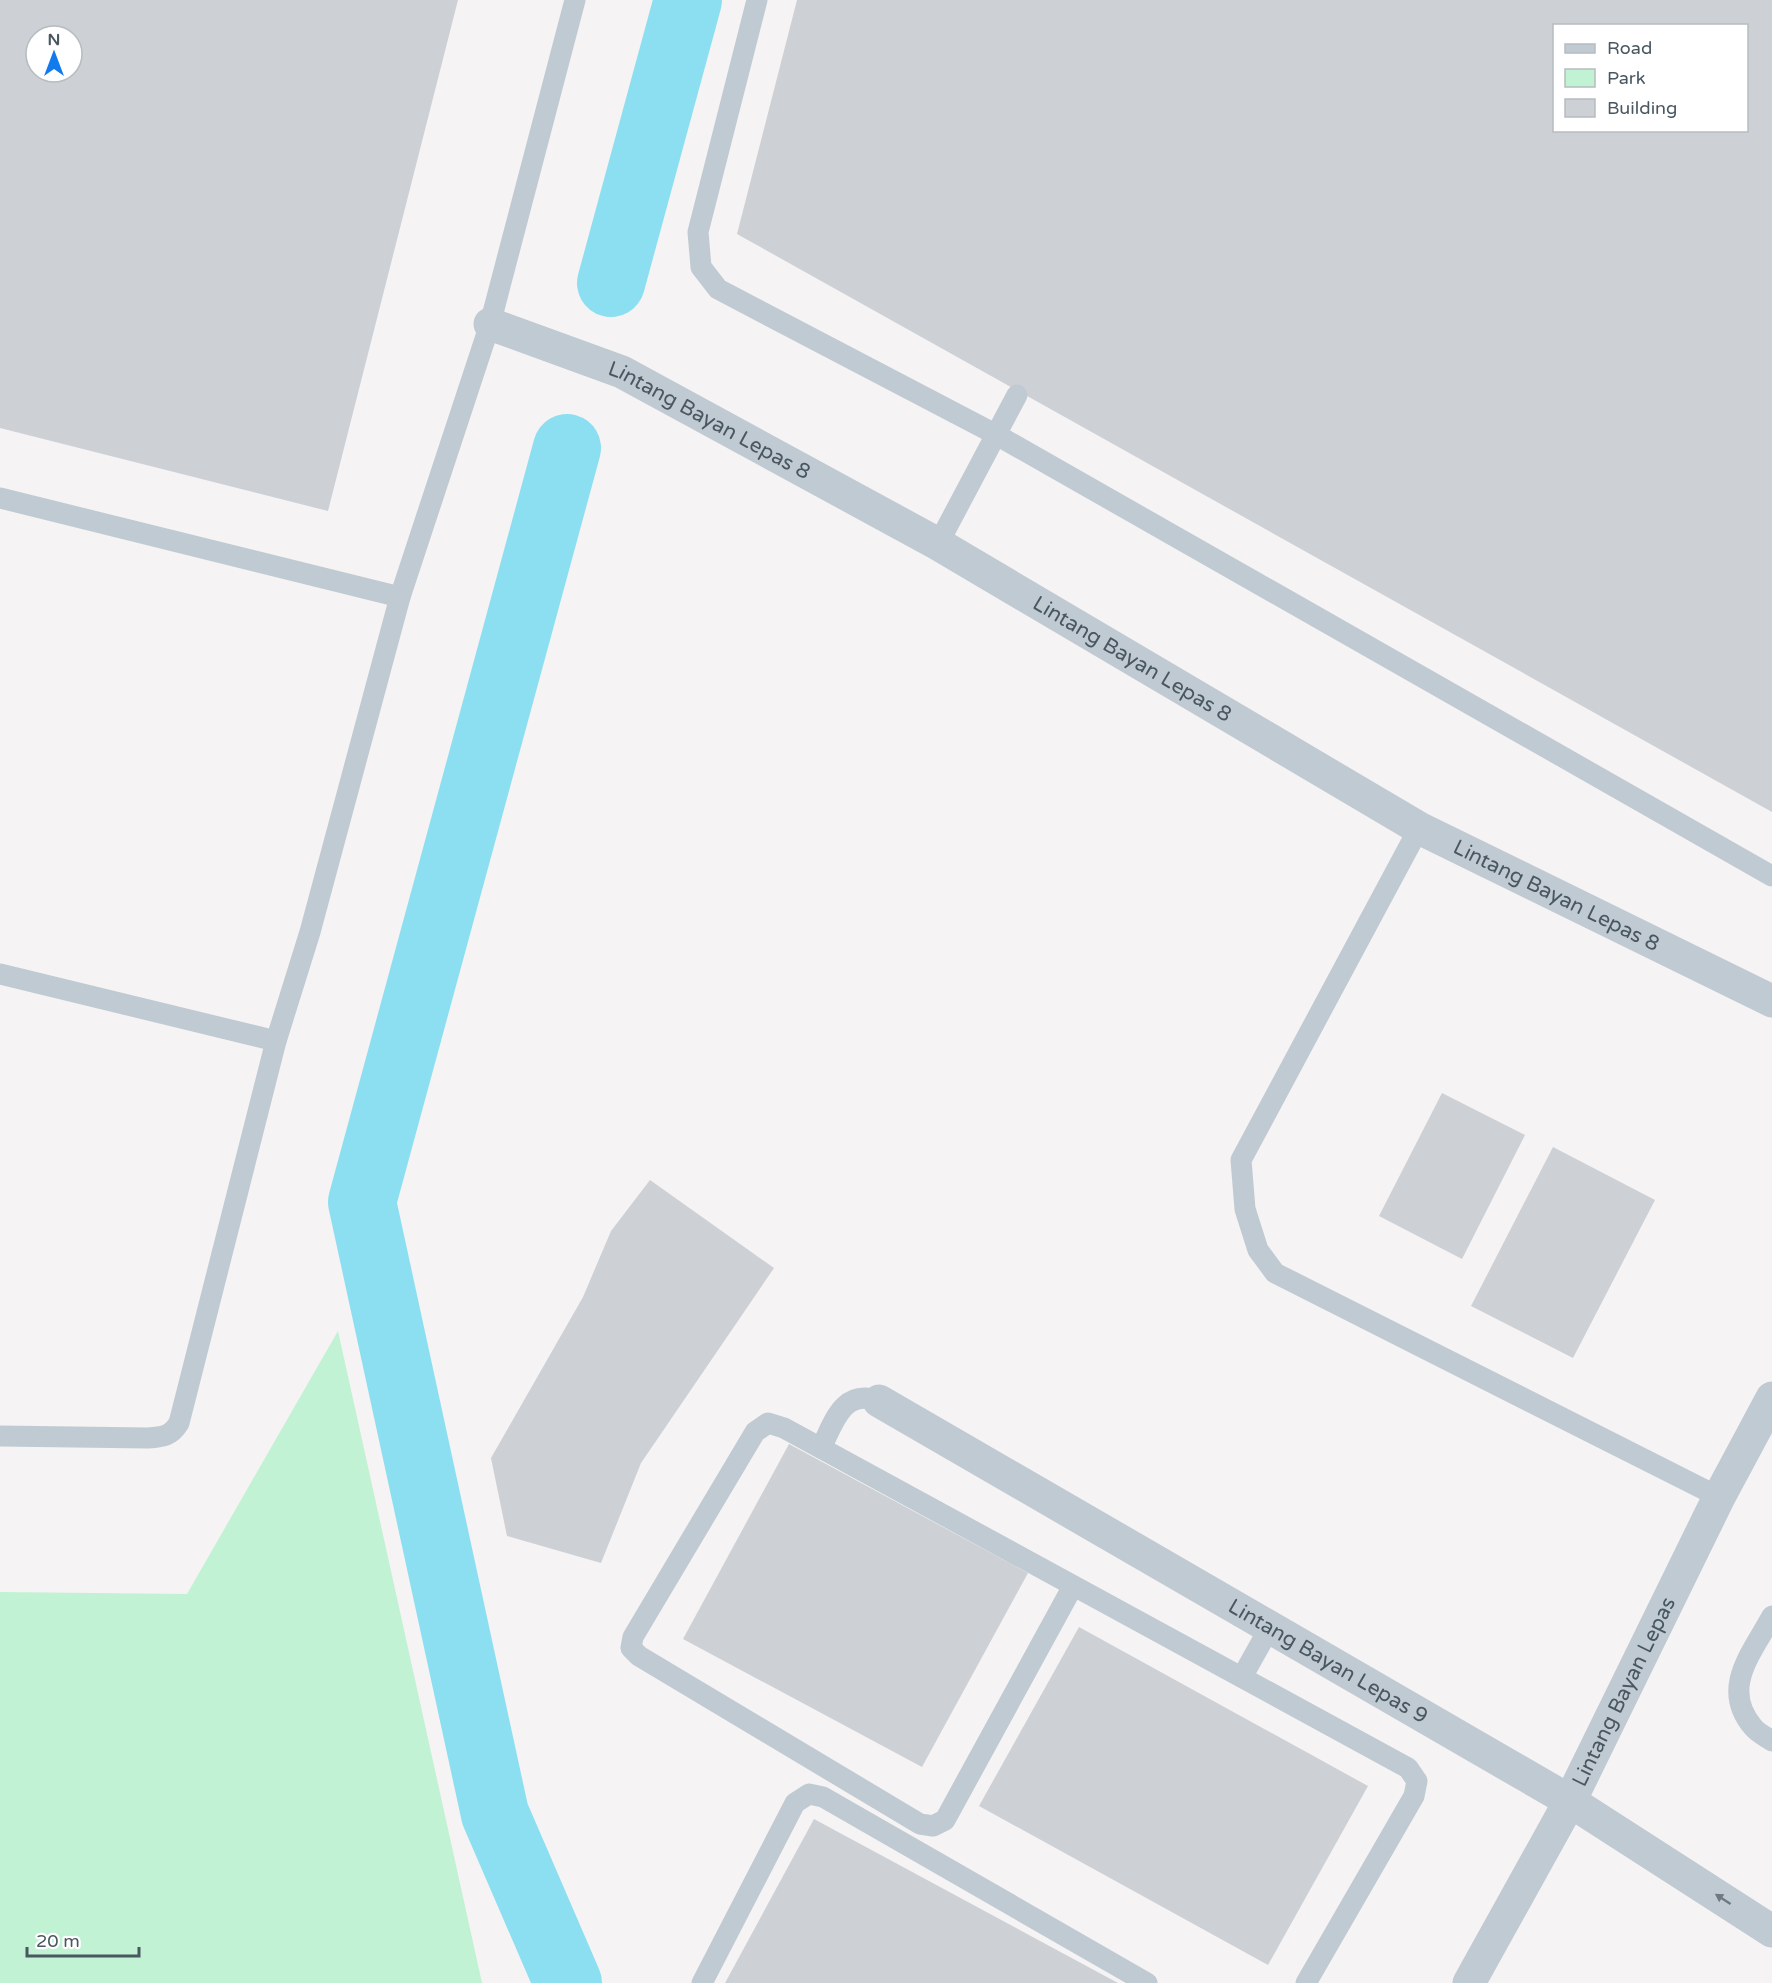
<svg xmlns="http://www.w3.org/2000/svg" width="1772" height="1983" font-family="'Varela Round',sans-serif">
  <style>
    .green { fill: #c1f2d3 }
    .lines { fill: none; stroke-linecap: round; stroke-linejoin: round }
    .river { stroke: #8cdff1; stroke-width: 68 }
    .building { fill: #cdd0d5; fill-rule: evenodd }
    .lane { stroke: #c0cad2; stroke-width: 21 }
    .street { stroke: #c0cad2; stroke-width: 33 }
    .oneway { fill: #6d7a83 }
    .labels { text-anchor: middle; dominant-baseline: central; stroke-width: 4.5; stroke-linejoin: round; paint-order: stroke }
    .street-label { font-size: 21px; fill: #495761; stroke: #fff }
  </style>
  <rect width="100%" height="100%" fill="#f5f3f3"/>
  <path class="green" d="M338,1331L482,1983H0V1592L187,1594Z"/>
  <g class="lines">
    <g class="river">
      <path d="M611,283L688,0"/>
      <path d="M567,448L362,1202L495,1814L568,1983"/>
    </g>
  </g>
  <g class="building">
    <path d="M0,0H458L328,511L0,428ZM36,36H72V72H36Z"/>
    <path d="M797,0H1772V812L737,234ZM1554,26H1746V130H1554Z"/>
    <path d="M1442,1093L1525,1135L1462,1259L1379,1216Z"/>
    <path d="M1553,1147L1655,1200L1573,1358L1471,1306Z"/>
    <path d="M650,1180L774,1268L641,1463L601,1563L507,1536L491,1458L583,1297L611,1231Z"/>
    <path d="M789,1444L1028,1573L922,1767L683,1639Z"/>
    <path d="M1079,1627L1368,1786L1268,1965L979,1806Z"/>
    <path d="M814,1819L1118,1983H725Z"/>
  </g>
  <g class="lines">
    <g class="lane">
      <path d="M757,0L698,232L701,267L718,289L995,434L1772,876"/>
      <path d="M0,498L400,597"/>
      <path d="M938,544L1017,395"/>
      <path d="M1419,828L1241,1160L1245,1209L1258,1250L1275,1273L1719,1497"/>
      <path d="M0,974L276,1041"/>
      <path d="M0,1436L148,1438C163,1437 171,1436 179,1423L276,1041L310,932L400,597L490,324L575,0"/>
      <path d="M821,1448C834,1422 843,1388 879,1401"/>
      <path d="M1073,1586L945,1820L933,1826L920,1824L639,1656L631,1648L633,1637L755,1432L768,1423L784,1428L1408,1768L1417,1781L1414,1796L1306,1983"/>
      <path d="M1772,1616C1752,1653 1720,1688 1753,1727C1758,1733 1766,1737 1772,1741"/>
      <path d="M1242,1677L1270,1627"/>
      <path d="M702,1983L795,1803L809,1794L823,1797L1147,1983"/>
    </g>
    <g class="street">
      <path id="s1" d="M490,324L622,372L938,544L1419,828L1772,1001"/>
      <path id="s2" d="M879,1401L1570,1801L1772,1931"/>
      <path id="s3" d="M1469,1983L1570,1801L1719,1497L1772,1398"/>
    </g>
  </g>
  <defs><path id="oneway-solid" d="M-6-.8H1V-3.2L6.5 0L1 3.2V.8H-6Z" transform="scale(1.5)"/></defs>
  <use class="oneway" href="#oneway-solid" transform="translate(1723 1899) rotate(-147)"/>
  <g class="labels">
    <g class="street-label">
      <text stroke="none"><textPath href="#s1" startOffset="240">Lintang Bayan Lepas 8</textPath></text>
      <text stroke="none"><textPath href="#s1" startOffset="726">Lintang Bayan Lepas 8</textPath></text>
      <text stroke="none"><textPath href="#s1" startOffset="1212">Lintang Bayan Lepas 8</textPath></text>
      <text stroke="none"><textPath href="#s2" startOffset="519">Lintang Bayan Lepas 9</textPath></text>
      <text stroke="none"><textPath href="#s3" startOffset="330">Lintang Bayan Lepas</textPath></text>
    </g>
  </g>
  <rect x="1553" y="24" width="195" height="108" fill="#ffffff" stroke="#b6bcc0" stroke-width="1.5"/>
  <rect x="1565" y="44" width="30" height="9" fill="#c0cad2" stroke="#b6bcc0" stroke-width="1.5"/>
  <text x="1607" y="54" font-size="18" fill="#495761">Road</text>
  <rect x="1565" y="69" width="30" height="18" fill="#c1f2d3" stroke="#b6bcc0" stroke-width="1.5"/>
  <text x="1607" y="84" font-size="18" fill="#495761">Park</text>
  <rect x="1565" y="99" width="30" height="18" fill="#cdd0d5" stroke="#b6bcc0" stroke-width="1.5"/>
  <text x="1607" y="114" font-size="18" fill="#495761">Building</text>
  <g transform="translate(54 54)"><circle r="28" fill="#ffffff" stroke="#b6bcc0" stroke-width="1.5"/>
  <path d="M0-4.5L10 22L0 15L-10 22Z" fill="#127aef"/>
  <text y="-9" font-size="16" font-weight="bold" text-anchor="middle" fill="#495761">N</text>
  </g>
  <path d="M27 1947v9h112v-9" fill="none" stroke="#495761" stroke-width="3"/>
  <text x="36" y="1947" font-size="18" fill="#495761" stroke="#ffffff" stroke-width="4.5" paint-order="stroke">20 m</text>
</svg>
